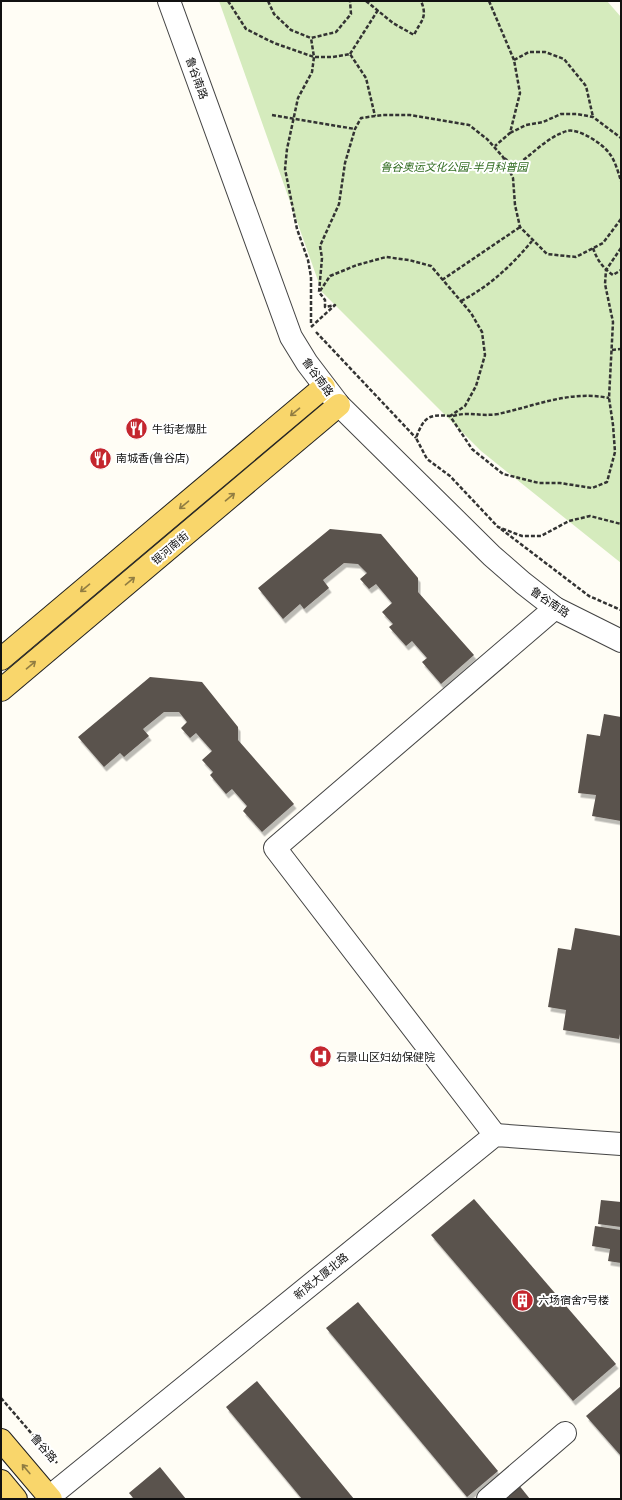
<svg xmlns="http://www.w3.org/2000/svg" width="622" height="1500" font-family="'Crimson Pro','Noto Sans SC',serif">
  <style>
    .green { fill: #d5ebbd }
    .building { fill: #5a524d; filter: url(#shadow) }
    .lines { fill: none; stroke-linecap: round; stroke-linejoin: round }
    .minor-casing { stroke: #444; stroke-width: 24 }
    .major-casing { stroke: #222; stroke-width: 24 }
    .path { stroke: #333; stroke-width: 2.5; stroke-dasharray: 4 2; stroke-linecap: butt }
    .minor { stroke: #fff; stroke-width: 22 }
    .major { stroke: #f9d66b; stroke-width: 22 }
    .oneway { stroke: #917d42 }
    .labels { text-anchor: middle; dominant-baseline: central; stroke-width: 4; stroke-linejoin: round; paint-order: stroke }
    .street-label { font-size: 11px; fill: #111; stroke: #fff }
    .park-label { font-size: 11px; font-style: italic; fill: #2f6b1f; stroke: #fff }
    .poi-label { font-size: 11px; fill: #111; stroke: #fff; text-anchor: start }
  </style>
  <defs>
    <filter id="shadow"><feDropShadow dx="2.5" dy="4.5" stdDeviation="0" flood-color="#0004"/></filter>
  </defs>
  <rect width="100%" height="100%" fill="#fffdf5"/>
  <path class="green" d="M219,1H607L621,17V563L481,451L322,292Z"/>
  <g class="building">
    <path d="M330,529L381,534L418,578V592L474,655L441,684L422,662L427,658L412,641L406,646L389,627L393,624L382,612L392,603L376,584L369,589L360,579L367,573L358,564L344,563L323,580L329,588L304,609L300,604L283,619L258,588Z"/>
    <path d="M150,677L202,682L238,727V740L294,804L262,832L243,811L247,806L232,789L226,794L210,775L213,772L202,760L212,751L196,733L190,738L181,728L187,722L179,712H164L143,729L149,736L124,757L120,753L104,767L78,737Z"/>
    <path d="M604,714L621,717V821L592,816L596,795L578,793L587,734L600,736Z"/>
    <path d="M575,928L621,936V1029L619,1039L563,1030L566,1010L548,1007L558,948L571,950Z"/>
    <path d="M474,1199L616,1364L573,1401L431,1235Z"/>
    <path d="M601,1200L621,1202V1227L598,1224Z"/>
    <path d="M595,1226L621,1230V1263L608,1261L610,1249L592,1246Z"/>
    <path d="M358,1302L498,1471L467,1497L326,1328Z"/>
    <path d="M257,1381L354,1499H302L226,1407Z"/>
    <path d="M621,1386V1456L586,1416Z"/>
    <path d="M160,1467L186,1499H134L129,1493Z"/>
    <path d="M518,1484L530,1499H499Z"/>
  </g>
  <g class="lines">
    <defs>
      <g id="minor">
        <path d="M169,1L291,337L307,363L339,405L492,556L523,583L555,608L621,641"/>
        <path d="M495,1135L275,848L555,608"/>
        <path d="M49,1497L495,1135L621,1144"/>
        <path d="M488,1499L565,1433"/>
      </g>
      <g id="major">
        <path d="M1,659L324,387"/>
        <path d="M1,690L339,405"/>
        <path d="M1,1440L51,1499"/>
        <path d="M1,1481L16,1499"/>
      </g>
    </defs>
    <use href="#minor" class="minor-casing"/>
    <use href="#major" class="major-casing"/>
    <g class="path">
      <path d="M228,1L246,29L274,43L314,57H333L350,54L366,78L375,116"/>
      <path d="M268,1L274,14L291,30L311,38L336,32L351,14L350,1"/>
      <path d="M366,1L393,23L414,35C421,20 428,18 421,1"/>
      <path d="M489,1L514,60L520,93L510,133L495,146"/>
      <path d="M350,54L378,10"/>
      <path d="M514,60L529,52H545L564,59L586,86L593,117"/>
      <path d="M272,115L355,129"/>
      <path d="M510,133L526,125L543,122L561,114H577L593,117L621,138"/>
      <path d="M504,158L515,166C532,155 547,137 567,131C578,128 602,143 609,153C615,160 618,172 621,181"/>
      <path d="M593,248C597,260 603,268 613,275L621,270"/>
      <path d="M621,248L606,270L605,284L613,322L609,398L613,425L615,452L607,482L592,488L560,483H539L503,474L472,449L450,416C428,414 424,417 416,438L427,459L450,476L498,527L522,536H541L569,521L590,516L621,524"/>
      <path d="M442,280L520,227"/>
      <path d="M320,291L330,276L357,265L386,257L409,260L431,266L471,313L482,332L485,355L476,386L465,406L450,416"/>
      <path d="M461,301C490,286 512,265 532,241"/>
      <path d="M311,323V277L308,260L297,229L285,169L287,149L298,98L312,72L314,57L311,38"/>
      <path d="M311,327L335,305L325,307V300L319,292L322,258L320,246L339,204L345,163L355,129L361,118L383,115H410L469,125L487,139L503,157L513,178L515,205L520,227L547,254L576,257L603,243L621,219"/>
      <path d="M316,332L416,438"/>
      <path d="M612,350L621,349"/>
      <path d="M453,416C470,411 480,417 498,414C535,406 570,390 609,398"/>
      <path d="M501,529L589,596L621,610"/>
      <path d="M1,1398L57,1463"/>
    </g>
    <use href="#minor" class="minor"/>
    <use href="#major" class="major"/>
  </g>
  <defs><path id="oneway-shaft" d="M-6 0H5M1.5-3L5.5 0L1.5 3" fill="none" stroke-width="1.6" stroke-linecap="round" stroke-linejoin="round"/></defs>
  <g class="oneway">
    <use href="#oneway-shaft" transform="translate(295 412) rotate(140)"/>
    <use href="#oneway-shaft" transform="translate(230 497) rotate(-40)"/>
    <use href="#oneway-shaft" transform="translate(184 505) rotate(140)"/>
    <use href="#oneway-shaft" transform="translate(130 581) rotate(-40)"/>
    <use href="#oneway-shaft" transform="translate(85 588) rotate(140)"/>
    <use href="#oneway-shaft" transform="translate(31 665) rotate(-40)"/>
    <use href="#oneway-shaft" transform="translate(26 1469) rotate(-130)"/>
  </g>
  <defs>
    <symbol id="restaurant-disc" viewBox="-11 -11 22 22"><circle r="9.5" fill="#c4262e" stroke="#fff"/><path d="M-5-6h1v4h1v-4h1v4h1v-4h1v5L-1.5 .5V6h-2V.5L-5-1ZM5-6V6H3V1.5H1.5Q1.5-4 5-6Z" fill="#fff"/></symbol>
    <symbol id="hospital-disc" viewBox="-11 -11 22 22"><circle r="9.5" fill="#c4262e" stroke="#fff"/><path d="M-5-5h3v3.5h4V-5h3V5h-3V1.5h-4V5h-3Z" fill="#fff"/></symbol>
    <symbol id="building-disc" viewBox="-11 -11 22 22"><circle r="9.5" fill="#c4262e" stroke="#fff"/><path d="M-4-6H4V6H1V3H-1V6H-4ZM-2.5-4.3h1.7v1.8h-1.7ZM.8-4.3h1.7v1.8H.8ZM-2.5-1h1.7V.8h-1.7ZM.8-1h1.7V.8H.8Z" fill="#fff"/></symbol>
  </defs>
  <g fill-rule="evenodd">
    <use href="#restaurant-disc" x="124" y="416" width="25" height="25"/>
    <use href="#restaurant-disc" x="88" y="446" width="25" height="25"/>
    <use href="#hospital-disc" x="308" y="1044" width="25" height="25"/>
    <use href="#building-disc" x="510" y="1288" width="25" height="25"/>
  </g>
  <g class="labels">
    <g class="street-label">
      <text transform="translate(197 78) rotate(70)">鲁谷南路</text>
      <text transform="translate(318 377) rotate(54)">鲁谷南路</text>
      <text transform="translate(170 548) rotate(-40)">银河南街</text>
      <text transform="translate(550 602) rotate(34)">鲁谷南路</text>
      <text transform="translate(321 1276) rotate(-39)">新岚大厦北路</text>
      <text transform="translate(44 1448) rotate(49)">鲁谷路</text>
    </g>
    <g class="park-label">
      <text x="454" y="167">鲁谷奥运文化公园-半月科普园</text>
    </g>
    <g class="poi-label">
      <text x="152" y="429">牛街老爆肚</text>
      <text x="116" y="458">南城香(鲁谷店)</text>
      <text x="336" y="1057">石景山区妇幼保健院</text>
      <text x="538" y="1300">六场宿舍7号楼</text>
    </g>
  </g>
  <rect width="622" height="1500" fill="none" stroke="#111111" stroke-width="4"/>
</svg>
